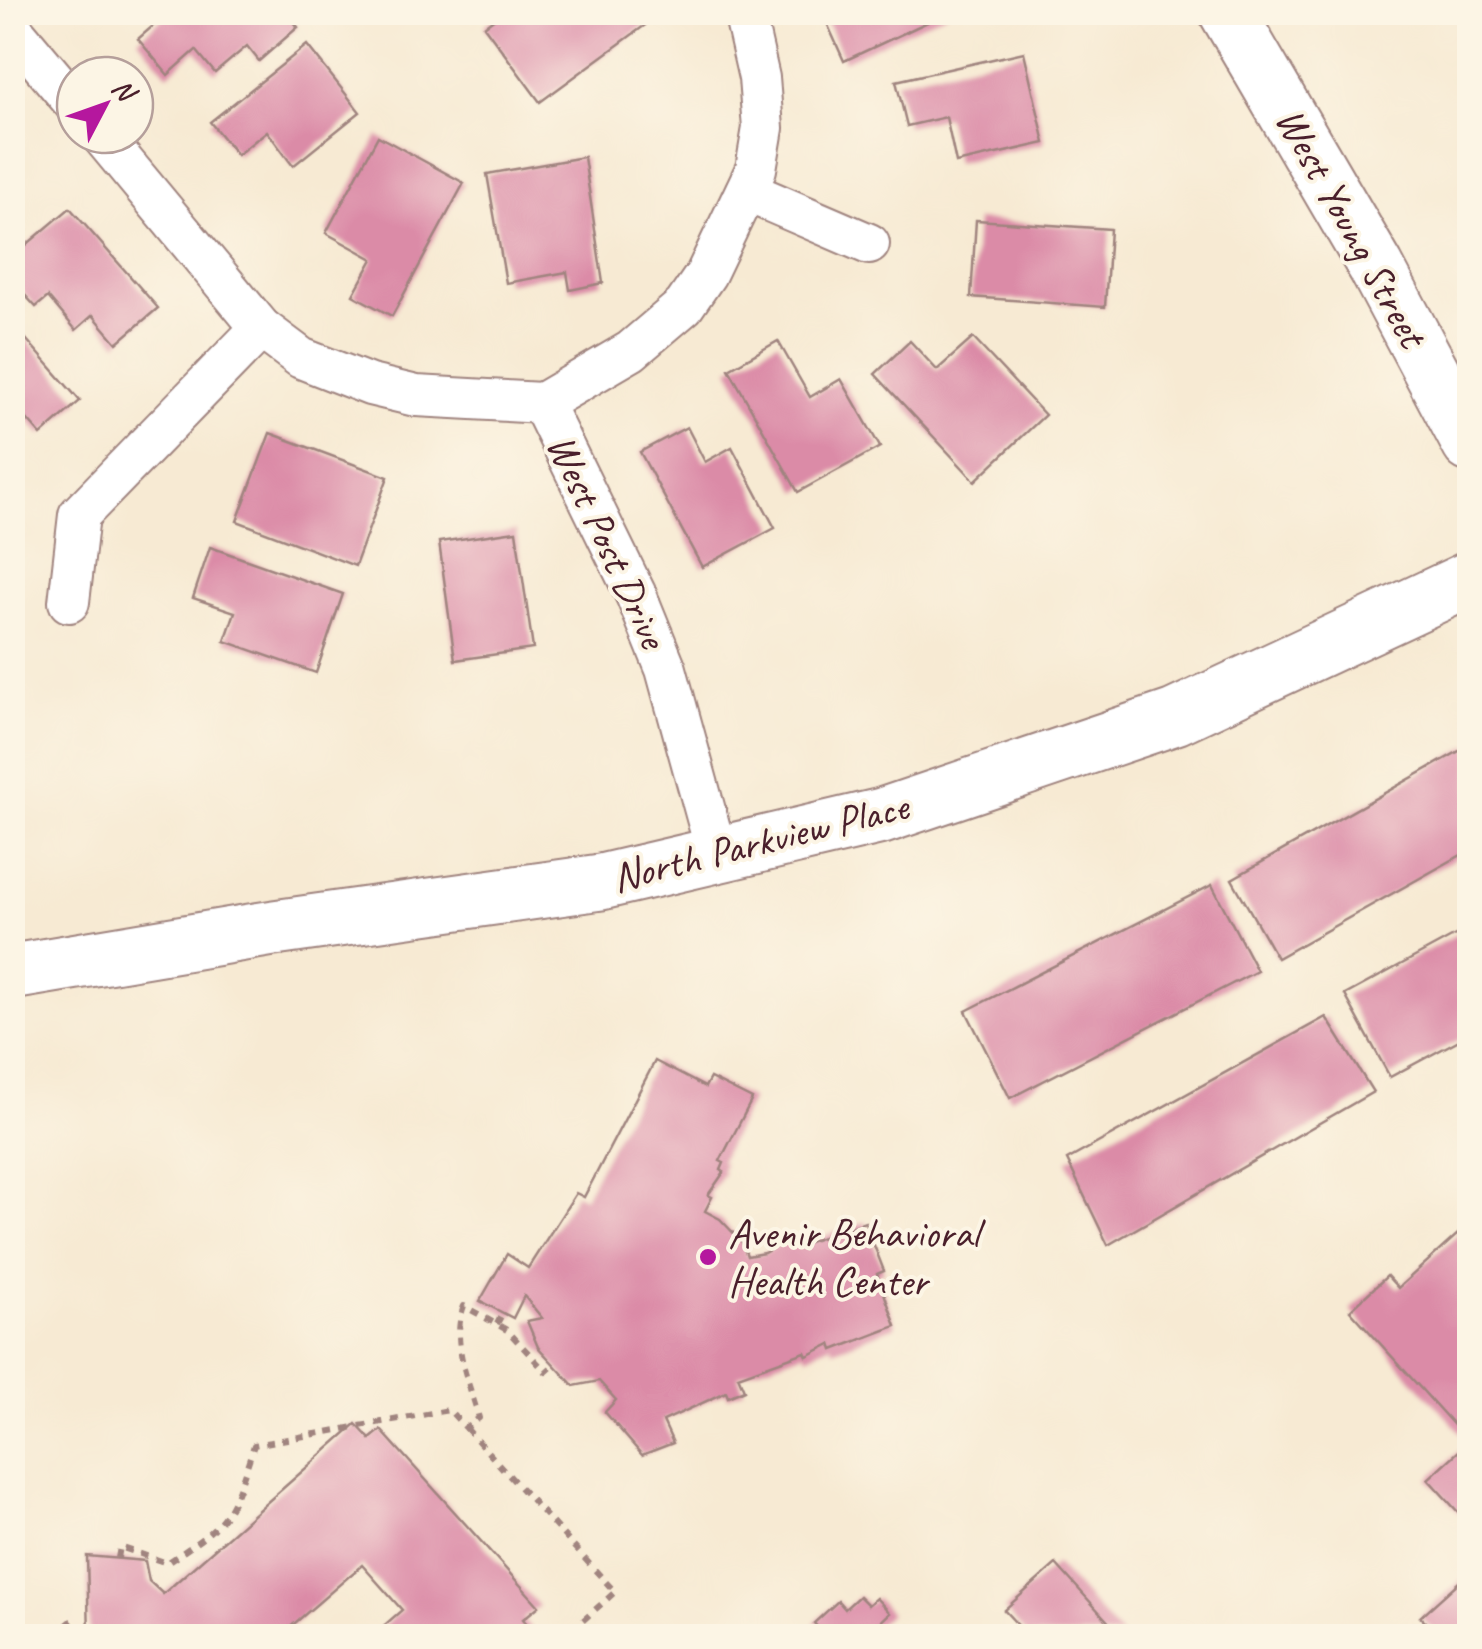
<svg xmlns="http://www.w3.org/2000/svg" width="1482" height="1649" font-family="Caveat,sans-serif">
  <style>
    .building { fill: #db8ba7 }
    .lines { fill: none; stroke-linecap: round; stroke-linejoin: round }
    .street-casing { stroke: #a0847f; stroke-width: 44 }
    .secondary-casing { stroke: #a0847f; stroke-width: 59 }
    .path { stroke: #a0847f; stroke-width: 6; stroke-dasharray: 8 8; stroke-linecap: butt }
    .street { stroke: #fff; stroke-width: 40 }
    .secondary { stroke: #fff; stroke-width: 55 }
    .poi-dot { fill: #b5179e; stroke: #fcf5e5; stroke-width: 4 }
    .labels { text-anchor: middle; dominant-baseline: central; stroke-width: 8; stroke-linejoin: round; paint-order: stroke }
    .street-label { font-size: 42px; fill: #4a1f2b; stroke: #fcf5e5 }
    .poi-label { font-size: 42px; fill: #4a1f2b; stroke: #fcf5e5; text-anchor: start }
  </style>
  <rect width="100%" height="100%" fill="#fcf5e5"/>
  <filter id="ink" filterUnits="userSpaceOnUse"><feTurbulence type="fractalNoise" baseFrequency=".01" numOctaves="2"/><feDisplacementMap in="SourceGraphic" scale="20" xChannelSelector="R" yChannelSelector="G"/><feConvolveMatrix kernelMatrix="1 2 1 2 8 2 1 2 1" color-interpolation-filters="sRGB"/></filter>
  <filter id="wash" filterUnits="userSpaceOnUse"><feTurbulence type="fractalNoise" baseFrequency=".0048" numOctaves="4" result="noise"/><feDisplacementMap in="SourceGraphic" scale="40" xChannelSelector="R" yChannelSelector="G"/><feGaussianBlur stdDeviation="2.25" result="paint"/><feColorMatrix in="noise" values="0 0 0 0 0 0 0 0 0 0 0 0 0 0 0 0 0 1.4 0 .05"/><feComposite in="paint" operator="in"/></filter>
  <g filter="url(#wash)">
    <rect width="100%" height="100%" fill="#f7ead3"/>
    <g id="blocks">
      <g class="building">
        <path d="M169,12H286L298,27L259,61L247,46L215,73L196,50L168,75L138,39Z"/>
        <path d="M503,12H657L659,15L540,102L484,26Z"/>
        <path d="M822,12H949L844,61Z"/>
        <path d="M307,45L360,112L293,166L267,131L237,155L210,122Z"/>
        <path d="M1024,52L1045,143L956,163L946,117L907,126L896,81Z"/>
        <path d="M378,136L464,183L392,316L353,295L373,259L326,233Z"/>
        <path d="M584,157L603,283L570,290L567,272L506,283L487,174Z"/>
        <path d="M70,208L158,308L117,343L93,315L76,330L48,297L36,307L12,281V257Z"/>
        <path d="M976,220L1110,229L1105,307L971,297Z"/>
        <path d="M12,323L80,401L41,435L12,402Z"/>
        <path d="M973,338L1045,415L975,481L875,374L910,341L937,370Z"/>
        <path d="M778,341L810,397L841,379L880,447L798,492L729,369Z"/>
        <path d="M687,427L705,462L732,447L775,528L702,567L640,452Z"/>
        <path d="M270,433L388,477L355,566L237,521Z"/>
        <path d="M516,531L533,649L455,660L439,542Z"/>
        <path d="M210,547L343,594L316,673L225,641L235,612L193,598Z"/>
        <path d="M1470,745V850L1277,958L1232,879Z"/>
        <path d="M1212,885L1257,971L1010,1098L966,1011Z"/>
        <path d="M1470,927V1034L1390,1077L1345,995Z"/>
        <path d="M1326,1017L1373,1092L1108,1245L1067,1160Z"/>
        <path d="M655,1061L705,1087L710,1078L752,1099L720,1161L724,1163L721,1170L724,1172L708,1195L712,1197L705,1211L720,1219L742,1242L747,1256L764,1253L790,1238L800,1237L803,1244L865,1222L884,1271L877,1274L896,1326L833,1350L831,1344L807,1356L805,1352L738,1376L744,1390L728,1397L726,1392L663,1421L673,1443L642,1455L605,1412L616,1400L599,1381L574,1386L538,1347L527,1321L542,1318L524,1296L513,1318L480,1301L507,1254L528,1268L576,1193L584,1197Z"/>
        <path d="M1470,1223V1525L1428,1479L1469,1442L1350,1310L1387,1276L1398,1288Z"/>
        <path d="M356,1424L370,1439L381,1430L539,1606L523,1619L537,1636H372L402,1610L362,1565L280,1636H89L87,1556L145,1561L149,1581L163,1594Z"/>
        <path d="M1056,1564L1121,1636H1028L1004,1610Z"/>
        <path d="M1470,1572V1636H1439L1420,1617Z"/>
        <path d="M859,1596L868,1605L876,1598L890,1613L873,1629L880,1636H810L819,1629L814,1623L838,1601L845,1609Z"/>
      </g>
    </g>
  </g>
  <g filter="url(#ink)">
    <use href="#blocks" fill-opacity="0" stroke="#a0847f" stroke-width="2.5"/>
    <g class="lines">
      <defs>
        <g id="street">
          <path d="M12,29L75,104"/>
          <path d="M101,135L261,328L301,358L370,385L416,396L542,403"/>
          <path d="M746,191L869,244"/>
          <path d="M542,403L636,595L666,669L718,858"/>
          <path d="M542,403L631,351L684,306L706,274L756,169L763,128L759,78L744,12"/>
          <path d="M69,602L79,515L261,328"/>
        </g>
        <g id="secondary">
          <path d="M1227,12L1376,267L1470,444"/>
          <path d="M12,972L274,928L601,882L882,816L1175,717L1470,579"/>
        </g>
      </defs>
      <use href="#street" class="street-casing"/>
      <use href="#secondary" class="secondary-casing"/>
      <g class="path">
        <path d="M497,1324L502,1314"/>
        <path d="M466,1428L615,1592L579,1624L590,1636"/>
        <path d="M118,1558L120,1547L167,1563C231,1520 230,1517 254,1445L449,1410L466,1428L479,1418C469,1382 450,1342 464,1306L507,1330L546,1372L554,1365"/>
        <path d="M54,1636L75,1618"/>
      </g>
      <use href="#street" class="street"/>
      <use href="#secondary" class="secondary"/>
    </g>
  </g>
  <circle class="poi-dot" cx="708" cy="1257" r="10"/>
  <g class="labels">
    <g class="street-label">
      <text transform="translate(1351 227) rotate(61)">West Young Street</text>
      <text transform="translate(607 541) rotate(65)">West Post Drive</text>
      <text transform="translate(760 842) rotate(-14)">North Parkview Place</text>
    </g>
    <g class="poi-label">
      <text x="728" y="1233">Avenir Behavioral<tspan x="728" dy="48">Health Center</tspan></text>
    </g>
  </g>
  <rect width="1482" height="1649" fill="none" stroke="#fcf5e5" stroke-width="50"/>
  <g transform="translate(105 105) rotate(49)"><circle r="48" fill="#fcf5e5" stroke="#b59f9b" stroke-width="2.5"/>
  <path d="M0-8L18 38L0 25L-18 38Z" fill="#b5179e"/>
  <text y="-15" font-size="28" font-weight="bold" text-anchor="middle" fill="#4a1f2b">N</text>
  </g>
</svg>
